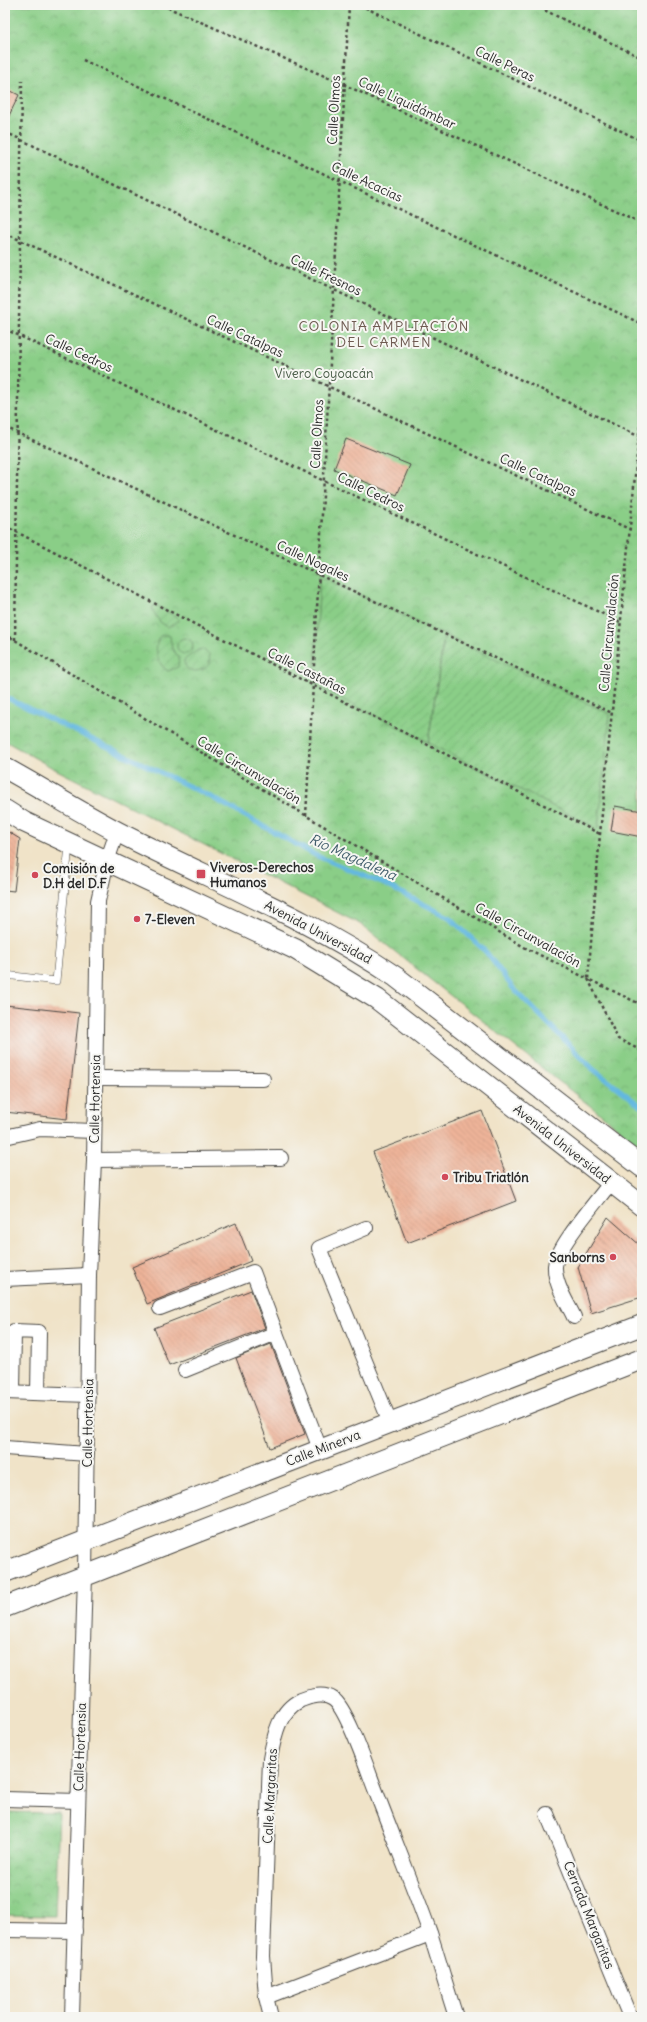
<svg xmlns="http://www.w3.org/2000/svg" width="647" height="2022" font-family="Delius,sans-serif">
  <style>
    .park { fill: url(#park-crowns); stroke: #5a7c59 }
    .garden { fill: url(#garden-furrows); stroke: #5a7c59 }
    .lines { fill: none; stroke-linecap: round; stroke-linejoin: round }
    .stream { stroke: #64b8e0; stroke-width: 5 }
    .building { fill: url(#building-back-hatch) }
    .lane-casing { stroke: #494743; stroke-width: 8 }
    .street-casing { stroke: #494743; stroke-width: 16 }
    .secondary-casing { stroke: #494743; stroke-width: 22 }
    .path { stroke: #494743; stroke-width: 2.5; stroke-dasharray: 3 3; stroke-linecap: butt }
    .lane { stroke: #fff; stroke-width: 7 }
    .street { stroke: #fff; stroke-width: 14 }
    .secondary { stroke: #fff; stroke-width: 20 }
    .poi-dot { fill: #d1495b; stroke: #f6f6f2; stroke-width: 1.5 }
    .labels { text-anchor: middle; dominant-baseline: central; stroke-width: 4; stroke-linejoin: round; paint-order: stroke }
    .street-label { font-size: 13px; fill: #2b2b2b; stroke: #f6f6f2 }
    .park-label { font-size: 13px; fill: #485c47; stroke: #f6f6f2 }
    .poi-label { font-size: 13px; font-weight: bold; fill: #2b2b2b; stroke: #f6f6f2; text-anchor: start }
    .neighbourhood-label { font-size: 14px; letter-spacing: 1px; fill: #6f5b52; stroke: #f6f6f2 }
    .water-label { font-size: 14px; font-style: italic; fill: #3f5c6a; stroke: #f6f6f2 }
  </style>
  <defs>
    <pattern id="park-crowns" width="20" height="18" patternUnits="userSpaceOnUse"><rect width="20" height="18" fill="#8ace87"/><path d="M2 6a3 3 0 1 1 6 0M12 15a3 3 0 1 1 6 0" fill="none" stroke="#77b175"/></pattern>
    <pattern id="garden-furrows" width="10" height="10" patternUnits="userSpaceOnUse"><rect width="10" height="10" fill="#8ace87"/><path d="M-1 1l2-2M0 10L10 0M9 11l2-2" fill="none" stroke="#77b175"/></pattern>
    <pattern id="building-back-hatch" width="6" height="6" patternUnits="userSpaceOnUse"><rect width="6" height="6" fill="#edb399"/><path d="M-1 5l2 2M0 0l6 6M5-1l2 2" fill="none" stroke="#cb9a84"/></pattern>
  </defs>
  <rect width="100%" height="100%" fill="#f6f6f2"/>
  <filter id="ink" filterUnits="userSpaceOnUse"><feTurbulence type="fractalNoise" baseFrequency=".025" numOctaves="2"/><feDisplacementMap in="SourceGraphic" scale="8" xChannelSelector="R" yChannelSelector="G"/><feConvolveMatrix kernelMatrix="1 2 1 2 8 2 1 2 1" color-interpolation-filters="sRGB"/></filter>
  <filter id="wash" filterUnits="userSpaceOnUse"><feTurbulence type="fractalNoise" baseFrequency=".012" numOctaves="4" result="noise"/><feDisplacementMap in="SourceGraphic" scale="16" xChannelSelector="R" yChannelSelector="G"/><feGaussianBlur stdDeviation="0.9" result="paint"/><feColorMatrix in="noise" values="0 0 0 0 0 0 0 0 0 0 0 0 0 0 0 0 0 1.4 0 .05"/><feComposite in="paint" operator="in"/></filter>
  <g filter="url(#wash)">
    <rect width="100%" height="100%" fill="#f0e3c8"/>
    <g class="park">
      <path d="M5,5H642V1147L360,924L51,767L5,741Z"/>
      <path d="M5,1812L59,1813L55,1916L5,1915Z"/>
    </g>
    <g class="garden">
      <path d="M320,576L610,714L598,829L428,743L444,638L428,742L314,685Z"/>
      <path d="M156,605L178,618V621L168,627L160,622L152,610L153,606Z"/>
      <path d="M166,635L170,636L172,649L179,657L178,667L168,671C157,665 153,645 160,636Z"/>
      <circle cx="185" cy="646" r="8"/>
      <path d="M202,649L209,654L210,663C204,673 184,675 184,660L198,650Z"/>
    </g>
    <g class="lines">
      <path class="stream" d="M5,697L213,798L317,856L384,884L449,917L486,952L513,988L593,1069L642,1107"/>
    </g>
    <g id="blocks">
      <g class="building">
        <path d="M5,88L19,95L5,124Z"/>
        <path d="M346,439L410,465L397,495L334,469Z"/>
        <path d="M615,806L642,811V837L611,831Z"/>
        <path d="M5,830L20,839L14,891L5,890Z"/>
        <path d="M5,1005L79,1013L67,1119L5,1112Z"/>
        <path d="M482,1111L516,1201L407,1243L373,1152Z"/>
        <path d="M608,1217L642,1247V1297L591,1313L578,1267Z"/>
        <path d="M236,1223L251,1261L147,1304L132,1267Z"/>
        <path d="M251,1290L265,1328L169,1365L154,1328Z"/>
        <path d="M271,1344L305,1434L270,1448L236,1358Z"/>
      </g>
    </g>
  </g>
  <g filter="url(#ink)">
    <use href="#blocks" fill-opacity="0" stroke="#494743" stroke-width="1"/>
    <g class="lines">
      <defs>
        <path id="lane" d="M5,975L56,981L69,845"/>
        <g id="street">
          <path d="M96,1078L263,1079"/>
          <path d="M5,1137L40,1129L94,1131"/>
          <path d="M94,1160L281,1158"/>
          <path d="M366,1228L319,1248L390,1422"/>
          <path d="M5,1279L89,1275"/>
          <path d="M160,1308L253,1272L276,1333"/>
          <path d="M574,1317C567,1302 554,1283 555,1266C557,1246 598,1200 611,1182"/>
          <path d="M185,1370L276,1333L320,1449"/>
          <path d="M5,1392L88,1395"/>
          <path d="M13,1392L14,1331L39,1332L38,1393"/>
          <path d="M5,1448L87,1454"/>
          <path d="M5,1799L78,1801"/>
          <path d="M547,1814L630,2017"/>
          <path d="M5,1930L75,1931"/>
          <path d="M266,1997L430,1934"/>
          <path d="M72,2017L85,1575L89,1275L94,1160L98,901L107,861L117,832"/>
          <path d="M271,2017L266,1997L263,1956L270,1759C274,1737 278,1711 301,1700C310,1696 324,1693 333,1699C347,1708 368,1771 375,1789C393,1837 413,1885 430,1933C439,1961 447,1989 456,2017"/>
        </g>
        <g id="secondary">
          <path d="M5,768C43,789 80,812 118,832C211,880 309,918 396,977L642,1167"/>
          <path d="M5,810L24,822L107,861L295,949L377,999L642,1206"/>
          <path d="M5,1572L642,1325"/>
          <path d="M5,1607L642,1359"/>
        </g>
      </defs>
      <use href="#lane" class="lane-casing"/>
      <use href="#street" class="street-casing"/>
      <use href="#secondary" class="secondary-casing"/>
      <g class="path">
        <path d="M162,5L345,85L642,223"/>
        <path d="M360,5L642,141"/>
        <path d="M534,5L642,58"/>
        <path d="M83,60L642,324"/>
        <path d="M5,132L638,436"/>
        <path d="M5,233L629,529"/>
        <path d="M5,329L620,622"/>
        <path d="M5,427L612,713"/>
        <path d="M5,526L600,834"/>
        <path d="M5,634L524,947L588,979L600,834L642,404"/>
        <path d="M15,640L22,81"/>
        <path d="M306,816L349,5"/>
        <path d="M642,1005L588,979L618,1039L642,1051"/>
      </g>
      <use href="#lane" class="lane"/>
      <use href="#street" class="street"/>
      <use href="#secondary" class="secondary"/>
    </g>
  </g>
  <g class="poi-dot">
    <rect x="196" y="869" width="10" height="10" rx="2"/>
    <circle cx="35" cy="875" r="4"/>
    <circle cx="137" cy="919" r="4"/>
    <circle cx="445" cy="1177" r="4"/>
    <circle cx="613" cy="1257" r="4"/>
  </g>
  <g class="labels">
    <g class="street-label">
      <text transform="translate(505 64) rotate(26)">Calle Peras</text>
      <text transform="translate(407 103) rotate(25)">Calle Liquidámbar</text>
      <text transform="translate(334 110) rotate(-87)">Calle Olmos</text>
      <text transform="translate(367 182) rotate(25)">Calle Acacias</text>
      <text transform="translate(326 275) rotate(26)">Calle Fresnos</text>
      <text transform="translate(245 336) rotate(25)">Calle Catalpas</text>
      <text transform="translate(79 353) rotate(25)">Calle Cedros</text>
      <text transform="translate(317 434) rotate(-87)">Calle Olmos</text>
      <text transform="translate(538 475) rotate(25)">Calle Catalpas</text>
      <text transform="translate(371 492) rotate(26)">Calle Cedros</text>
      <text transform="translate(313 561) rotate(25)">Calle Nogales</text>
      <text transform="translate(609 633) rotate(-85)">Calle Circunvalación</text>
      <text transform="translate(307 671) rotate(27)">Calle Castañas</text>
      <text transform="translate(249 770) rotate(31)">Calle Circunvalación</text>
      <text transform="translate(318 932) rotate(28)">Avenida Universidad</text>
      <text transform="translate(528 935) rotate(29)">Calle Circunvalación</text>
      <text transform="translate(95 1099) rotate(-89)">Calle Hortensia</text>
      <text transform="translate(562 1144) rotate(38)">Avenida Universidad</text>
      <text transform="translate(88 1423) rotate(-89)">Calle Hortensia</text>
      <text transform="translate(323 1448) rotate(-21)">Calle Minerva</text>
      <text transform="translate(80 1747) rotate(-88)">Calle Hortensia</text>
      <text transform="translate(270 1796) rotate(-87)">Calle Margaritas</text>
      <text transform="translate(589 1915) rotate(68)">Cerrada Margaritas</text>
    </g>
    <g class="park-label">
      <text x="324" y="373">Vivero Coyoacán</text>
    </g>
    <g class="poi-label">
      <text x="210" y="867">Viveros-Derechos<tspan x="210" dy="15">Humanos</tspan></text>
      <text x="43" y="868">Comisión de<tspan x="43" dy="15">D.H del D.F</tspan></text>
      <text x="145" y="919">7-Eleven</text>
      <text x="453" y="1177">Tribu Triatlón</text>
      <text x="605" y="1257" text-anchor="end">Sanborns</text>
    </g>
    <g class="neighbourhood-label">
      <text x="384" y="326">COLONIA AMPLIACIÓN<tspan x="384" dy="16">DEL CARMEN</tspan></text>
    </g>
    <g class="water-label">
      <text transform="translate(353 857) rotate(24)">Río Magdalena</text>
    </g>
  </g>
  <rect width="647" height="2022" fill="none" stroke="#f6f6f2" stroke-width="20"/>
</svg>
